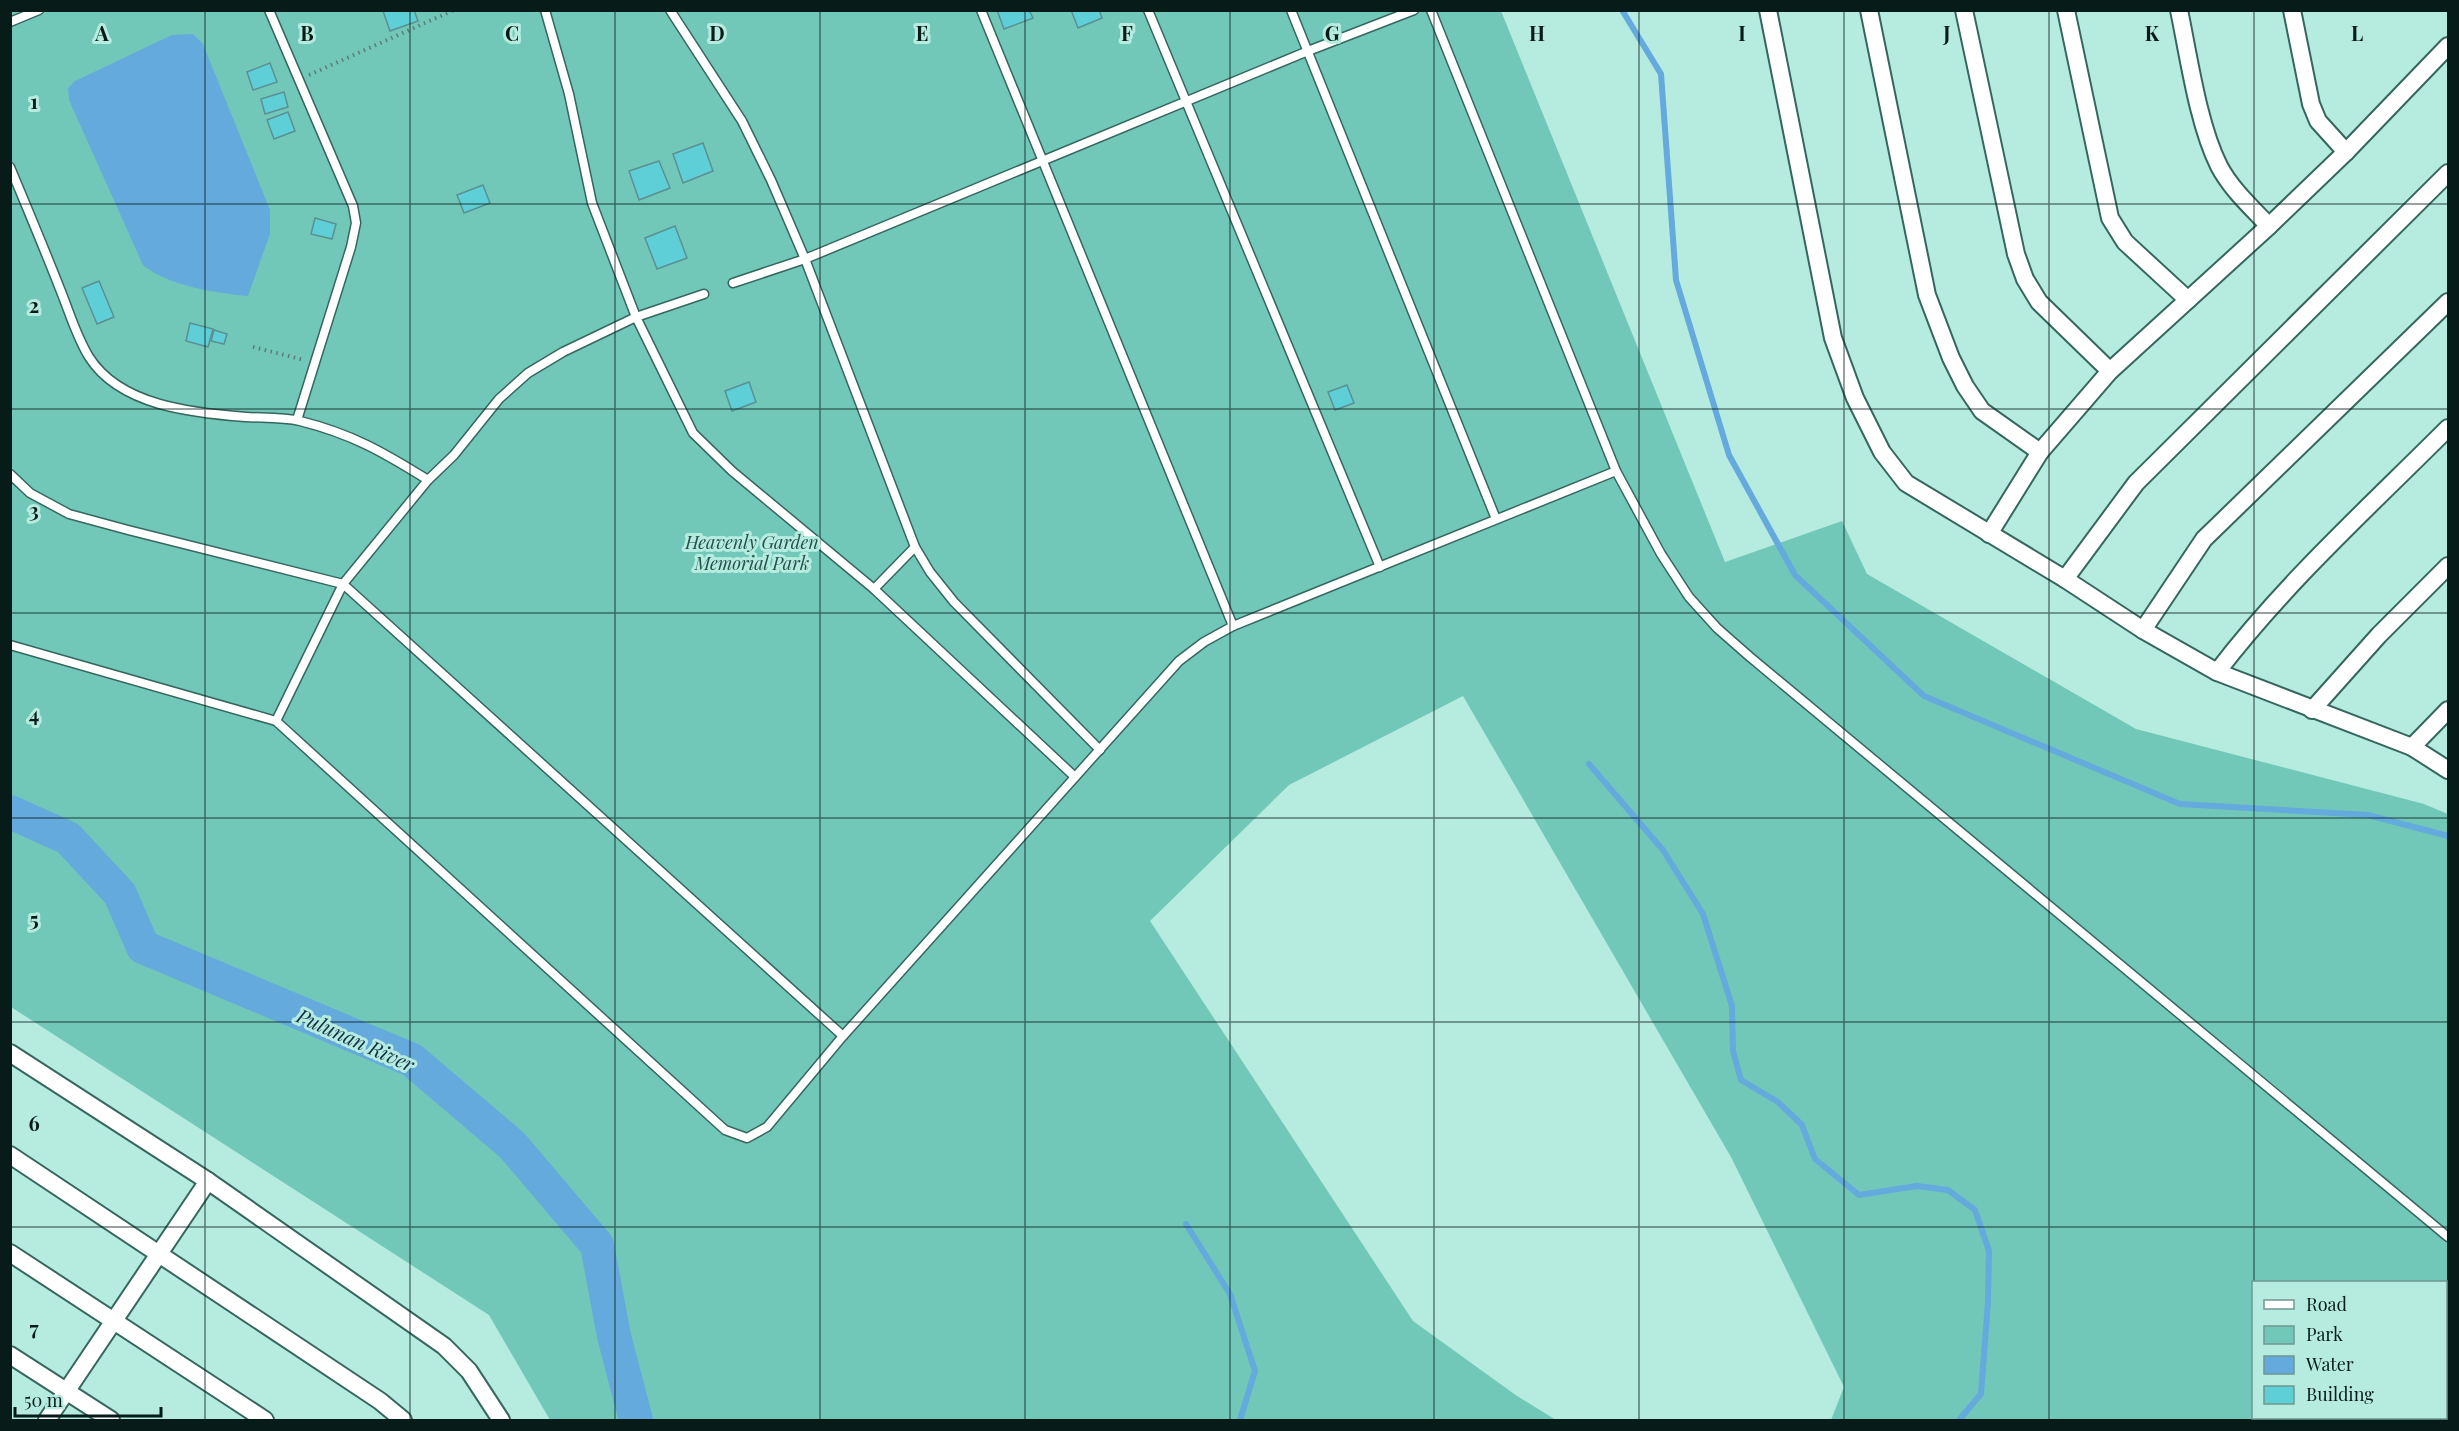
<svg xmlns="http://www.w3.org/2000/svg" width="2459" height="1431" font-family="'Playfair Display',serif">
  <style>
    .green { fill: #72c8b8; fill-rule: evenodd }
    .water { fill: #64aadd }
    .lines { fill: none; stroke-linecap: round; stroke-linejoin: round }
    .stream { stroke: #64aadd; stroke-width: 6 }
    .river { stroke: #64aadd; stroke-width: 34 }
    .building { fill: #5ecfd7; stroke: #5b9093; stroke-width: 1.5 }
    .service-casing { stroke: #35675f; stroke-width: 11 }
    .minor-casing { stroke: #35675f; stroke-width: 20 }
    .path { stroke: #5a7e77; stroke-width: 4; stroke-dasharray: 1.5 4.5; stroke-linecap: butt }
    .service { stroke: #fff; stroke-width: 8 }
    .minor { stroke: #fff; stroke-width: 16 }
    .grid { fill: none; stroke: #071c19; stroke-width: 1.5; stroke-opacity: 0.55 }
    .labels { text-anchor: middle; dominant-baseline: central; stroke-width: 6; stroke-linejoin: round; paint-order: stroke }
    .park-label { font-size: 18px; font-style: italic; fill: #23524a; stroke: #b6ebe0 }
    .water-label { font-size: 20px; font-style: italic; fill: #123146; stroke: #b6ebe0 }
    .grid-label { font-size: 20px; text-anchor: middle; font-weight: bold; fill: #071c19; stroke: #b6ebe0; stroke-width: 6; stroke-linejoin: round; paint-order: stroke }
  </style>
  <rect width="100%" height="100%" fill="#b6ebe0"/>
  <path class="green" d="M10,11H1501L1725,562L1842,521L1867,574L2136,729L2424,804L2448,814V1420H1831L1844,1387L1731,1157L1463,696L1289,785L1150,921L1413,1321L1517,1396L1556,1420H550L489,1315L11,1007ZM2254,1282H2446V1418H2254Z"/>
  <path class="water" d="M193,34L203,44L270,210V234L248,296C216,293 168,286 143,265L69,100L68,88L75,81L172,35Z"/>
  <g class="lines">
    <g class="stream">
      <path d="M1622,10L1661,74L1676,280L1729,455L1795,575L1924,696L2180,804L2368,815L2448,836"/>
      <path d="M1589,764L1663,850L1703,914L1732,1006L1733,1051L1741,1080L1778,1102L1802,1125L1815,1159L1859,1195L1917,1186L1948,1190L1975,1210L1989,1251L1988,1302L1981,1394L1959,1420"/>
      <path d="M1186,1224L1230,1294L1255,1371L1240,1420"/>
    </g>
    <path class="river" d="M10,812L68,838L120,894L143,947L412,1060L512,1145L597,1245L614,1336L636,1420"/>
  </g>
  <g class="building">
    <path d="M414,10L418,21L390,31L383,11Z"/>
    <path d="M997,10H1029L1033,18L1004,29Z"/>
    <path d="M1071,10H1099L1102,18L1078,28Z"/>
    <path d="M270,63L277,82L253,90L247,72Z"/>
    <path d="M284,92L288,107L265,114L261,99Z"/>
    <path d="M288,112L295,131L274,139L267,120Z"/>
    <path d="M703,143L713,171L683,183L673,154Z"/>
    <path d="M659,161L670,188L639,200L629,171Z"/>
    <path d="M483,185L490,203L464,213L457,195Z"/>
    <path d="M315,218L336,224L332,239L311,234Z"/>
    <path d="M675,226L687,258L657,269L645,238Z"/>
    <path d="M99,281L114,317L97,324L82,288Z"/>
    <path d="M190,323L213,329L208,347L186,341Z"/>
    <path d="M214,330L227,334L224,344L211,341Z"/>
    <path d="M749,382L756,402L732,411L725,391Z"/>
    <path d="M1347,385L1354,403L1335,410L1328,392Z"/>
  </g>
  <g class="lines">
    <defs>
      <g id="service">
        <path d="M269,10L353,206L356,223L351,247L297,420"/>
        <path d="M545,10L569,94L592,203L636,317L693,433L732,471L874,589L1075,777"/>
        <path d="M670,10L742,121L771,180L805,259L915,547L930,572L954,602L1100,750"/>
        <path d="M981,10L1233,626"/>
        <path d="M1148,10L1380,567"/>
        <path d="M1291,10L1496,519"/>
        <path d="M1431,10L1616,471L1661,554L1689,597L1717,628L1750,657L2448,1237"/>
        <path d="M10,22L39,10"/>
        <path d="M10,167C27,208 44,248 60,289C69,311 76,336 89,357C120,406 193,413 246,417C263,418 283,417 300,421C352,434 383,452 428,480"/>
        <path d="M733,283L805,259L1308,51L1414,10"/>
        <path d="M10,474L30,493L69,514L128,530L343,584L843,1036"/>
        <path d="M874,589L915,547"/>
        <path d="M10,645L276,721L725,1130L747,1138L767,1127L843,1036L1179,661L1204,642L1233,626L1616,471"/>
        <path d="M276,721L343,584L428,480L454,455L499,399L528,373L563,352L636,317L704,294"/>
      </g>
      <g id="minor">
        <path d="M1768,10L1833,338L1855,398L1882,452L1906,483L2065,579L2143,630L2217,672L2412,747L2448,770"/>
        <path d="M1869,10L1927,295L1951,358L1965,386L1982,411L2040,452"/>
        <path d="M1964,10L2016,254L2025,279L2039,302L2110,371"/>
        <path d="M2066,10L2110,218L2125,242L2188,300"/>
        <path d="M2179,10C2189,58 2198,124 2219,166C2231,189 2251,207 2269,226"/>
        <path d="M2292,10L2311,104L2318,121L2346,152"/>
        <path d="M1989,534L2040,452L2110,371L2269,226L2346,152L2448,46"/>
        <path d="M2065,579L2136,483L2448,173"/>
        <path d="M2143,630L2204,539L2448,302"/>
        <path d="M2217,672C2285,583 2369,507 2448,428"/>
        <path d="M2312,710L2379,635L2448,566"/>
        <path d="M2412,747L2448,710"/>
        <path d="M10,1053L208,1181L444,1346L469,1371L501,1420"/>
        <path d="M10,1155L380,1401L403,1420"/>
        <path d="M10,1253L265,1420"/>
        <path d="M10,1355L111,1420"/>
        <path d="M47,1420L208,1181"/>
      </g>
    </defs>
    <use href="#service" class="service-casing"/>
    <use href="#minor" class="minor-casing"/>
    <g class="path">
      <path d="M309,75L454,10"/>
      <path d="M253,347L304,360"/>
    </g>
    <use href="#service" class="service"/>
    <use href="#minor" class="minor"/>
  </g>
  <path class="grid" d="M205,10V1420M410,10V1420M615,10V1420M820,10V1420M1025,10V1420M1230,10V1420M1434,10V1420M1639,10V1420M1844,10V1420M2049,10V1420M2254,10V1282M10,204H2448M10,409H2448M10,613H2448M10,818H2448M10,1022H2448M10,1227H2448M2254,1418V1420"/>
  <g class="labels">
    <g class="park-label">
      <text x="752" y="542">Heavenly Garden<tspan x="752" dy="21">Memorial Park</tspan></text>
    </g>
    <g class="water-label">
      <text transform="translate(356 1039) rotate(24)">Pulunan River</text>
    </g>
  </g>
  <g class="grid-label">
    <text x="102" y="41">A</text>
    <text x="307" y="41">B</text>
    <text x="512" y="41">C</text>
    <text x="717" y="41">D</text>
    <text x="922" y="41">E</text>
    <text x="1127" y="41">F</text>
    <text x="1332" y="41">G</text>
    <text x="1537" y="41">H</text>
    <text x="1742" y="41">I</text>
    <text x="1947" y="41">J</text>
    <text x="2152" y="41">K</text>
    <text x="2357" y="41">L</text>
    <text x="34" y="109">1</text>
    <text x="34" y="313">2</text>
    <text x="34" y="518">3</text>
    <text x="34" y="722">4</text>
    <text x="34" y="927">5</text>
    <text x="34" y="1131">6</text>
    <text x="34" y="1336">7</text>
  </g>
  <rect width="2459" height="1431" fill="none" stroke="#071c19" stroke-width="24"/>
  <rect x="2252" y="1281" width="195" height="138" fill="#b6ebe0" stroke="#709890" stroke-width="1.5"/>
  <rect x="2264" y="1300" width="30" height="9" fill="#ffffff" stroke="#709890" stroke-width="1.5"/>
  <text x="2306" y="1311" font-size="18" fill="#071c19">Road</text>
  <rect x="2264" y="1326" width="30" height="18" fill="#72c8b8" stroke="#709890" stroke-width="1.5"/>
  <text x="2306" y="1341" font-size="18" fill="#071c19">Park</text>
  <rect x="2264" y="1356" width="30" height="18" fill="#64aadd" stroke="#709890" stroke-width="1.5"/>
  <text x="2306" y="1371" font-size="18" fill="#071c19">Water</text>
  <rect x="2264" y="1386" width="30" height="18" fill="#5ecfd7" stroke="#709890" stroke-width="1.5"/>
  <text x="2306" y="1401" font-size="18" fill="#071c19">Building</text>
  <path d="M15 1407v9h146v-9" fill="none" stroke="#071c19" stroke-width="3"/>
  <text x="24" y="1407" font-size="18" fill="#071c19" stroke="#b6ebe0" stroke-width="4.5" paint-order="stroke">50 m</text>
</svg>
